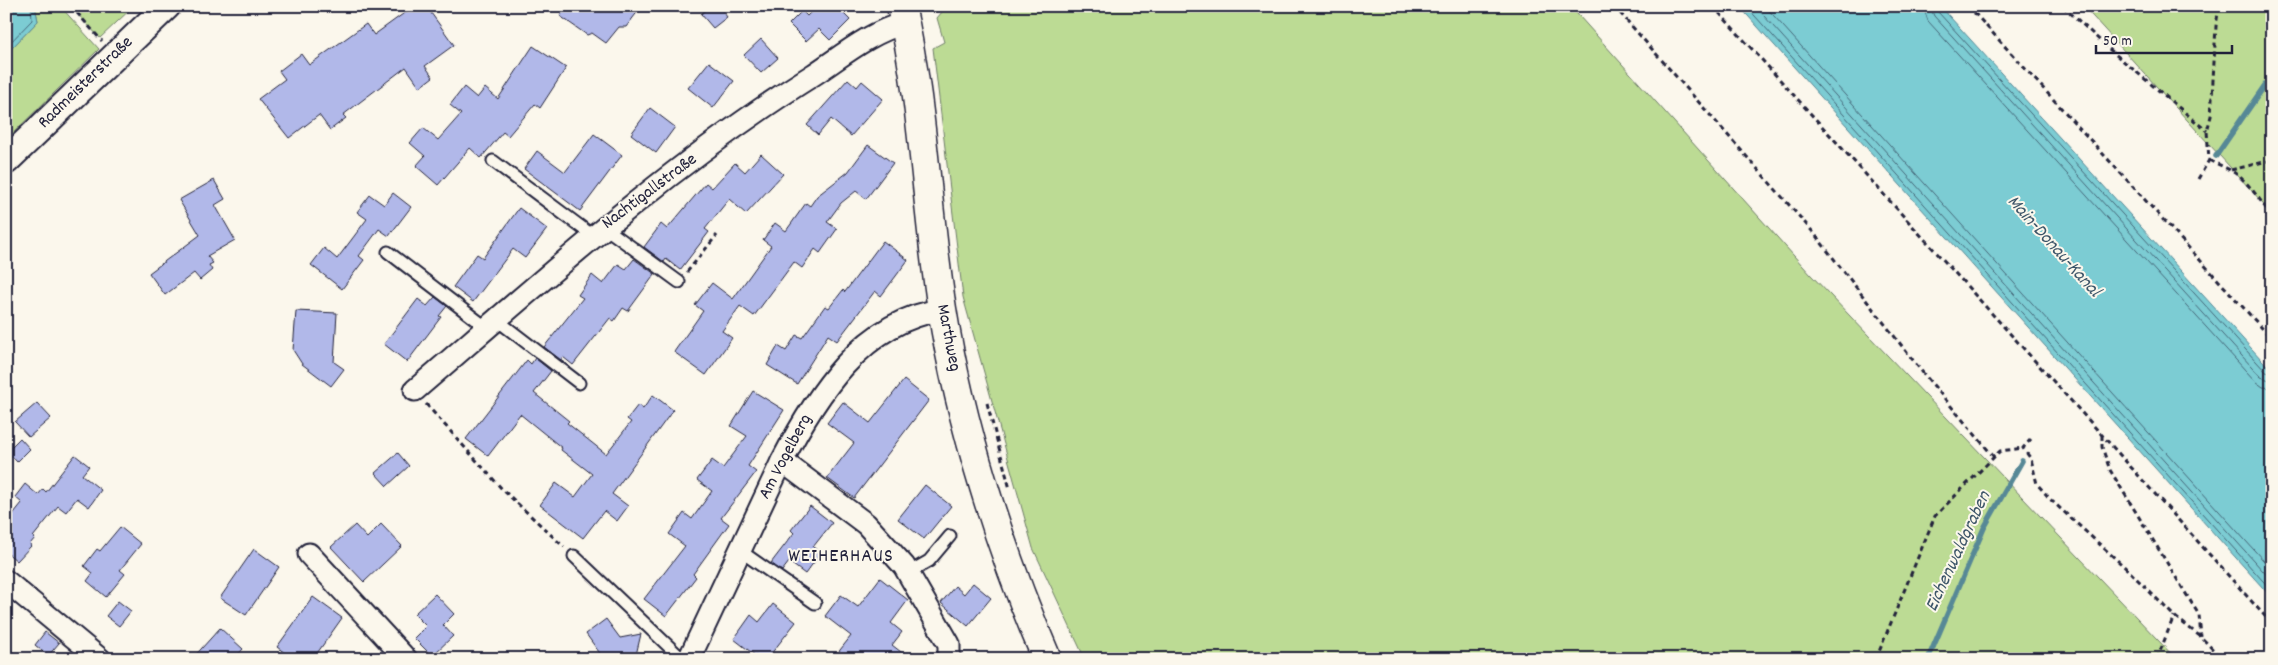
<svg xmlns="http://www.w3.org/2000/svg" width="2278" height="665" font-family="Dekko,sans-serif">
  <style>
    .green { fill: #bcdb94; stroke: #6f7e68 }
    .water { fill: #7bccd3; stroke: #578896 }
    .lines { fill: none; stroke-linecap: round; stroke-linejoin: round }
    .shore { stroke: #466678; stroke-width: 1 }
    .stream { stroke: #578896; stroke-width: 5.5 }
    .building { fill: #b1b8e9; stroke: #22223b }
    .service-casing { stroke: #22223b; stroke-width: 15 }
    .minor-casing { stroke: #22223b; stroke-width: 25 }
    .tertiary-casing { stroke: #22223b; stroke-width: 30 }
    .secondary-casing { stroke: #22223b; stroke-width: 31 }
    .path { stroke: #22223b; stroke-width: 3; stroke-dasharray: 5 4; stroke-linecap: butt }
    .service { stroke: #fbf7ec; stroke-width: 11 }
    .minor { stroke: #fbf7ec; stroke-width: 21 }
    .tertiary { stroke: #fbf7ec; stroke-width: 26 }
    .secondary { stroke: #fbf7ec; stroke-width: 28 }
    .labels { text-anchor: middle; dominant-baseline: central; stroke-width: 4; stroke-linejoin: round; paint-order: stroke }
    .street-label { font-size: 18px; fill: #22223b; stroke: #fbf7ec }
    .water-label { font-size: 19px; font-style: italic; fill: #3d5569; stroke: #fbf7ec }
    .quarter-label { font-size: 20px; letter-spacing: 1px; fill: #22223b; stroke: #fbf7ec }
  </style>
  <rect width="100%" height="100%" fill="#fbf7ec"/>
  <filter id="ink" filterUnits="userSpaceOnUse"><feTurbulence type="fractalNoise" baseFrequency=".02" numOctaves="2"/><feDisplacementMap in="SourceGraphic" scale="10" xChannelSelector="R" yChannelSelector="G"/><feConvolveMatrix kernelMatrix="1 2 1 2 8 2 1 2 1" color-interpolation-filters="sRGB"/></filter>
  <g filter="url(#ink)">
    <g class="green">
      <path d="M35,6H60L99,49L6,140V54L38,21Z"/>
      <path d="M70,6H134L100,38Z"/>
      <path d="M947,6H1570L1811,275L2176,659H1085L1033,548L963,297L933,48L944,42L937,18Z"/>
      <path d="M2083,6H2272V213Z"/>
    </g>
    <g class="water">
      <path d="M6,6H35L38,21L6,54Z"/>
      <path d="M1739,6H1940L2272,371V598Z"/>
    </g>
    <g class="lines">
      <g class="shore">
        <path d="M1746,6L2272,591"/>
        <path d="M1755,6L2272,581"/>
        <path d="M1765,6L2272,570"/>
        <path d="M1923,6L1928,21L2256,382L2263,387L2272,388"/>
        <path d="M1930,6L1934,16L2261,377L2272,381"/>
        <path d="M1937,6L1938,12L2266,372L2272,374"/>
        <path d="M6,47L32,20L31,6"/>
      </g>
      <g class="stream">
        <path d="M2216,156L2272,75"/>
        <path d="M1928,659L1984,528L2022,461"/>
      </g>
    </g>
    <g class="building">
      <path d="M414,6H426L454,45L425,66L433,77L420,87L406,67L343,115L346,118L330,130L319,115L289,138L258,99L285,79L279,71L301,54L309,65L366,24L374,35Z"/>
      <path d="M567,6H642L626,27H619L606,43L592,33L587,35L560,16Z"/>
      <path d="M710,6H719L727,17L713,28L701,14Z"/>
      <path d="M817,6H836L850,20L830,40L819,29L806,41L789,24L802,11L807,16Z"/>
      <path d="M761,39L778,58L761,73L744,55Z"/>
      <path d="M533,46L566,68L540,108L535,104L508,136L503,132L481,158L470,148L438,185L416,166L425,156L410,143L423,128L438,140L461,114L450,105L464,87L477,98L485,88L498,99Z"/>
      <path d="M709,62L734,81L713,108L688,88Z"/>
      <path d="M848,79L857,87L862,81L883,99L851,136L831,119L818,135L807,125Z"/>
      <path d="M650,108L675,127L656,153L631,134Z"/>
      <path d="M594,134L622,155L580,211L524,169L537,151L565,172Z"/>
      <path d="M868,145L893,163L866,199L856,191L841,203L827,222L837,229L820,253L815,249L802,268L794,262L754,316L740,306L722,331L732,338L706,375L674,352L703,311L695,305L712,283L733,299L771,246L763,240L775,223L786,231L806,203L810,206L817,196L848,172Z"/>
      <path d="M761,154L783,174L746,214L729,199L705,229L709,232L680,270L666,259L664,262L644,247L661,224L667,229L706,183L712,188L735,163L745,172Z"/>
      <path d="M214,180L225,199L215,205L235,240L207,256L213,263L209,265L212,270L200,280L194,273L165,295L149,273L200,235L179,200Z"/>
      <path d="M393,193L411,207L389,236L379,229L359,256L364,260L342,289L311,265L324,248L337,259L367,219L357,212L370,195L384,205Z"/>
      <path d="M519,208L547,229L525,258L513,249L473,302L453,287L477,254L483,258Z"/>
      <path d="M883,241L908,260L881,296L875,291L837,341L828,335L797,384L767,365L778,346L786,351L796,335L802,338L825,306L829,308L843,290L845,292Z"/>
      <path d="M634,259L655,274L628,311L623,308L614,321L610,318L573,365L563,357L561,360L544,347L583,298L578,295L592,275L603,284L618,264L626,269Z"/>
      <path d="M435,297L447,306L439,316L441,317L407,362L384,344L418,299L427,306Z"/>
      <path d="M296,311L337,313L334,362L344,369L331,386L302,364L293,350Z"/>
      <path d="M535,358L551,371L534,393L569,421L567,423L606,454L631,422L627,419L638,405L643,409L653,395L673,410L612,494L628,506L617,521L604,511L583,538L540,505L556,483L575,497L592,474L561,450L562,448L520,414L488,456L466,439L527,360L531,364Z"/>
      <path d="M904,380L929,400L854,498L827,478L854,443L827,423L843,402L870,423Z"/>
      <path d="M753,391L784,410L748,466L756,472L721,518L729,524L693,574L696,577L666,616L644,599L685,546L669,534L684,513L692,519L712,491L697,480L712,460L723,468L747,436L731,426Z"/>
      <path d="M37,403L51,418L29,437L15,422Z"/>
      <path d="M20,438L30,449L17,462L7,451Z"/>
      <path d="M398,453L409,466L387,486L375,473Z"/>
      <path d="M75,455L89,466L82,475L101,490L89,507L77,498L66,512L58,506L33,537L35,538L30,544L31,546L17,561L6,552V523L22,503L15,497L25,484L38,495L43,489L46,492Z"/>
      <path d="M925,485L951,506L924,539L898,519Z"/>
      <path d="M810,506L832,523L813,547L821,553L805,574L789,562L782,571L771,563L794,533L791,530Z"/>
      <path d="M381,524L402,546L364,582L331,547L355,525L367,538Z"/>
      <path d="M120,527L141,544L120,570L125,574L106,597L87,581L93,573L84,566L97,549L100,551Z"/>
      <path d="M254,549L279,567L246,615L220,598Z"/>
      <path d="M880,578L908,600L891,623L902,632L892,645L910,659H833L851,636L825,616L841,595L858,607Z"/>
      <path d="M973,583L991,598L968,626L941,603L955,586L964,594Z"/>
      <path d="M435,594L454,614L443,625L453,636L432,656L414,638L426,626L414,614Z"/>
      <path d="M313,597L342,618L313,659H293L277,647Z"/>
      <path d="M118,601L131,611L119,626L106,616Z"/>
      <path d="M773,604L796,622L767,659H760L734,639L751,615L759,622Z"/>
      <path d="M606,619L620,638L641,634L635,659H604L586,634Z"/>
      <path d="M220,628L243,649L234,659H192Z"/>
      <path d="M45,632L59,643L48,656L35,645Z"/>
    </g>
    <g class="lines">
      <defs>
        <g id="service">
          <path d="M493,161L593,236"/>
          <path d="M604,227L679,282"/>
          <path d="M388,252L487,328"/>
          <path d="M497,320L579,383"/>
          <path d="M739,550L815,603"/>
          <path d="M574,556L682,659"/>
          <path d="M908,573L929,561L950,536"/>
        </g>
        <g id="minor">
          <path d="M415,390C543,280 669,165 813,75C842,56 870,32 905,23"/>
          <path d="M782,461L866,524L904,566L949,644V659"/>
          <path d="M309,554L406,659"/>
          <path d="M6,581L100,659"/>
          <path d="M689,659L782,461C815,397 863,320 942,310"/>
        </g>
        <path id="tertiary" d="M6,161L167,6"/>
        <path id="secondary" d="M901,6C924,105 926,209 942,309C960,423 1001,553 1047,659"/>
      </defs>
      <use href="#service" class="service-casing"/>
      <use href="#minor" class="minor-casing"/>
      <use href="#tertiary" class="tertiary-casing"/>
      <use href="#secondary" class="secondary-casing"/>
      <g class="path">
        <path d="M71,6L102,41"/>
        <path d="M1614,6L1813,232L1923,373L1994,457"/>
        <path d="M1713,6L2102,435L2272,624"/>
        <path d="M1968,6L2272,339"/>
        <path d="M2063,6L2109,49L2207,131"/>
        <path d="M2209,160C2216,164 2223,166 2230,170C2248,180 2260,201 2272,216"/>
        <path d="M2231,170L2272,160"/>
        <path d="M2198,179L2209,160L2207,131L2211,116L2216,26L2219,6"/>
        <path d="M687,272L717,235"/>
        <path d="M987,403L1010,489"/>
        <path d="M426,404L502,489L564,547"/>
        <path d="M2102,435V447L2110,470L2199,615L2201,637"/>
        <path d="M2031,439L2023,448L2031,459L2037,484L2052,501L2128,570L2174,616L2201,637L2222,659"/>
        <path d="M1876,659L1935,516L2000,451L2023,448"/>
        <path d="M2157,659L2174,616"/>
      </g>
      <use href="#service" class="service"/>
      <use href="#minor" class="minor"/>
      <use href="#tertiary" class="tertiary"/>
      <use href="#secondary" class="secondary"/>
    </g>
  </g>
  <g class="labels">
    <g class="street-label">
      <text transform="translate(86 83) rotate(-44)">Radmeisterstraße</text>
      <text transform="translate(650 192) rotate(-37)">Nachtigallstraße</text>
      <text transform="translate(948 338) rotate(79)">Marthweg</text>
      <text transform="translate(786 457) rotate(-62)">Am Vogelberg</text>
    </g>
    <g class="water-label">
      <text transform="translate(2053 247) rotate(48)">Main-Donau-Kanal</text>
      <text transform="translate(1959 552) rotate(-65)">Eichenwaldgraben</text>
    </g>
    <g class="quarter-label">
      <text x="841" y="557">WEIHERHAUS</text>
    </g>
  </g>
  <rect width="2278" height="665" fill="none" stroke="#fbf7ec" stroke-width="25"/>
  <rect x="12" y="12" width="2253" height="640" fill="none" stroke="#22223b" stroke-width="2" filter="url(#ink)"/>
  <path d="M2096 45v8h136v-8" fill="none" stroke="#22223b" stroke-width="2.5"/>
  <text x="2103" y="45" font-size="15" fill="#22223b" stroke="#fbf7ec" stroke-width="4" paint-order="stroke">50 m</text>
</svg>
